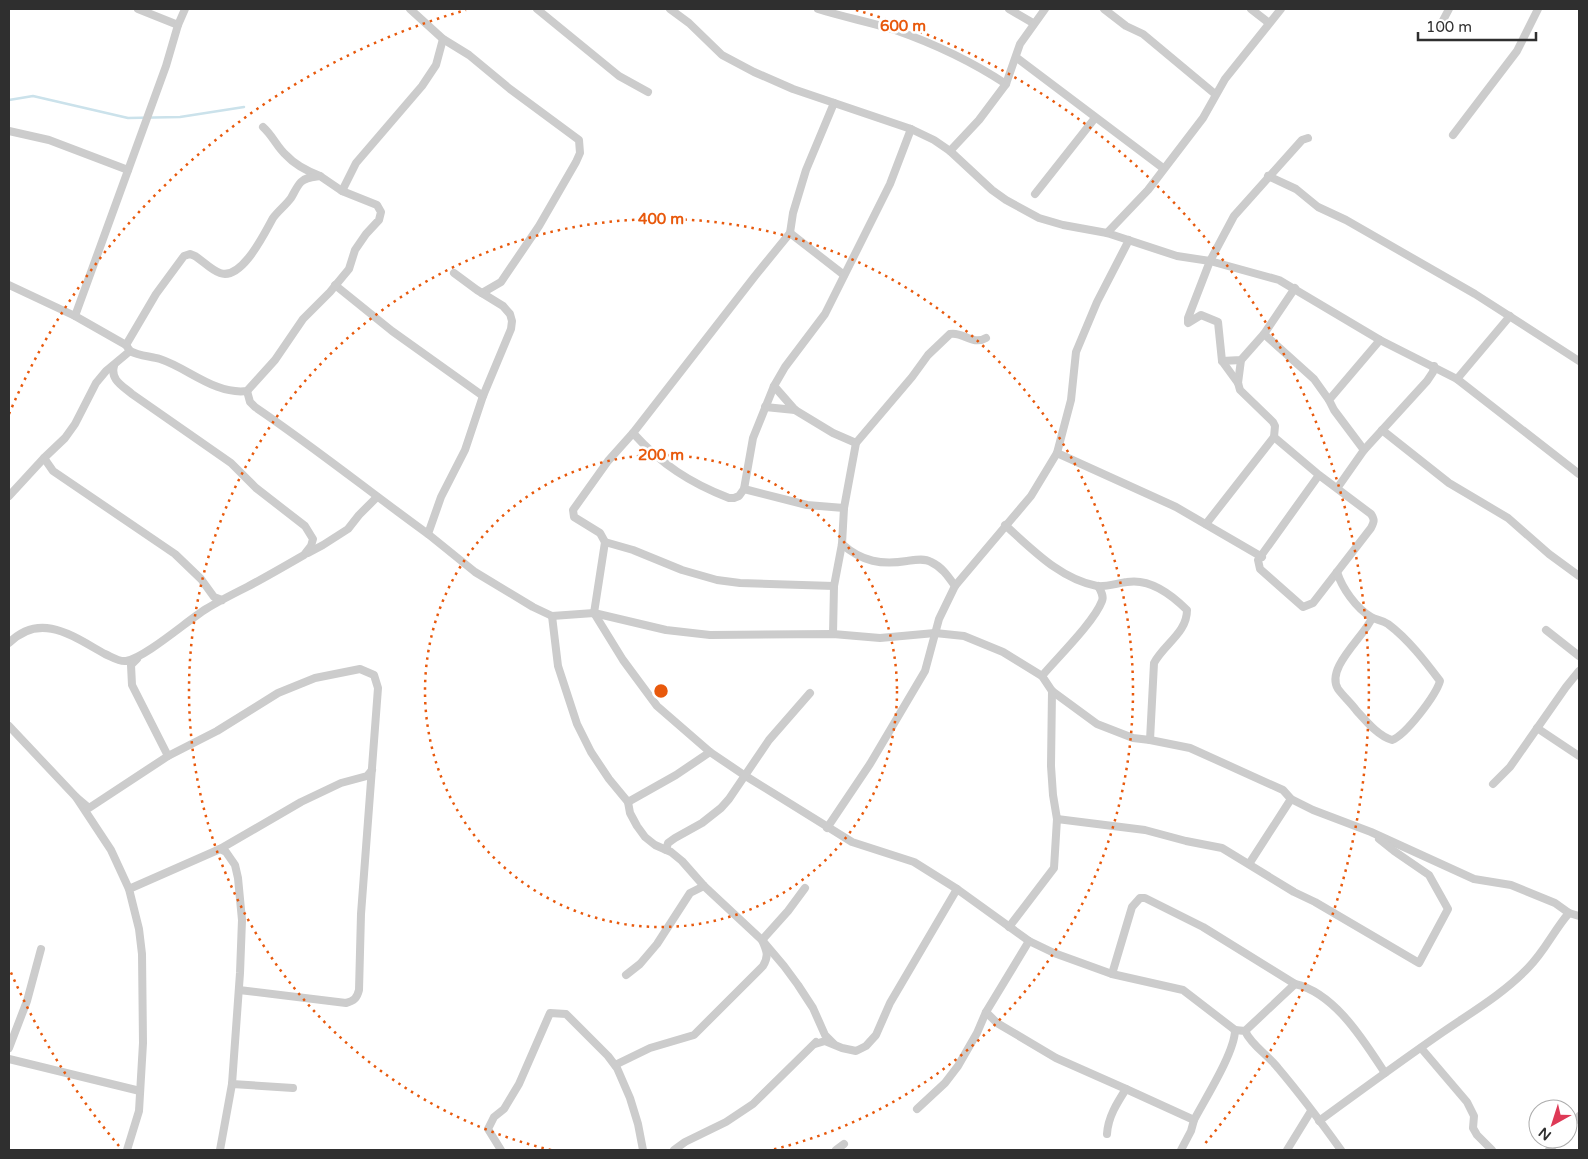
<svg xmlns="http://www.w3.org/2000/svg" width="1588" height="1159" font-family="'Varela Round',sans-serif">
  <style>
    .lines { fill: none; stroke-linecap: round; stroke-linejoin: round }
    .stream { stroke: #cbe2eb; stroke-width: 2.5 }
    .minor { stroke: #ccc; stroke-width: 8 }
    .ring { fill: none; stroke: #e8590c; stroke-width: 2.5; stroke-dasharray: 2.5 5 }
    .centre { fill: #e8590c; stroke: #fff; stroke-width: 2.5 }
    .ring-label { font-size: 15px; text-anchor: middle; font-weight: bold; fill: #e8590c; stroke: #fff; stroke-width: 5; stroke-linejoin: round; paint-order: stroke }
  </style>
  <rect width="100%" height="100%" fill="#fff"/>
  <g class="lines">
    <path class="stream" d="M9,100L33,96L128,118L180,117L244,107"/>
    <g class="minor">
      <path d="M138,9L178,25"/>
      <path d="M410,9L443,39L469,55L510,89L579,140L580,153L576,162L539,226L501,282L482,293"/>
      <path d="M537,9L619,76L648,92"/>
      <path d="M670,9L689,23L722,55L754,72L793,89L911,129L934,140L950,151L992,190L1006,200L1039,218L1063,225L1107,233L1177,256L1210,261L1279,280L1380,340L1457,379L1579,474"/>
      <path d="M818,9C843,17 870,22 895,30C935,44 971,61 1006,84"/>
      <path d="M1009,9L1033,23"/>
      <path d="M1104,9L1126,26L1143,34L1215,94"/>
      <path d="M1251,9L1269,23"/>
      <path d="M1440,26L1449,9"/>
      <path d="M1017,58L1163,168"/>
      <path d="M834,103L806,170L793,213L790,233L755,276L633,433L608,461L573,510L574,517L600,533L605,542L633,550L682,570L717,580L740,583L834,586"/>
      <path d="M263,127C273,136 277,147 286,155C295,165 307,171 320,176"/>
      <path d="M9,131L49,140L128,170"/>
      <path d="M1453,135L1517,51L1538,9"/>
      <path d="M950,151L979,120L1006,84L1020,44L1045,9"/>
      <path d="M1268,176L1296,189L1318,207L1346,220L1475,294L1579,361"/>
      <path d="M342,191L356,163L422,86L436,65L443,39"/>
      <path d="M1035,194L1095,118"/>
      <path d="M790,233L844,275"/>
      <path d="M1107,233L1148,190L1203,118L1225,79L1281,9"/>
      <path d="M454,273L477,290L503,306L510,314L512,321L511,329L483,396L465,450L441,497L428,534L475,572L533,607L552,616L594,613L666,630L710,635L833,634L880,638L935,633L964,636L1003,652L1042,676L1052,691L1097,724L1133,738L1150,740L1190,748L1283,790L1291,799L1313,810L1371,832L1474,879L1511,885L1555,903L1569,913L1579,916"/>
      <path d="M9,285L75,316L126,345L130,351L106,371L96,383L75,424L65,438L44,458L9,496"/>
      <path d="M335,285L392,331L483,396"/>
      <path d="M75,316L166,66L178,25L185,9"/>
      <path d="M1264,334L1314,379L1329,400"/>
      <path d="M126,345L156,294L184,256L190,254L195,256C203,261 211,270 220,273C242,281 265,232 273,218C278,211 286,205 291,198C294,193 297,186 301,182C306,177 313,177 320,176L342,191L377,205L381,212L379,220L366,234L355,250L349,269L330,292L303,319L275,360L247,391C215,395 188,368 160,359C150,356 139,356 130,351"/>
      <path d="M1241,360L1238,383L1240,390L1273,422L1275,426L1274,437L1319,475L1371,514C1375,520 1374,522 1371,528L1313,603L1303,607L1260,569L1258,560L1319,475"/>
      <path d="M1222,361L1241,360L1264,334L1295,288"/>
      <path d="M1457,379L1510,316"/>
      <path d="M1238,383L1222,361L1218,322L1201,315L1188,323V318L1210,261L1234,216L1302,140L1308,138"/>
      <path d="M774,386L795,410L833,433L856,443"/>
      <path d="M247,391L250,402L255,407C314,447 370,492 428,534"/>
      <path d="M765,407L795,410"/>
      <path d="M1382,430L1449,483L1508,518L1549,554L1579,576"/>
      <path d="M633,433C661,464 690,483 729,498H734L739,496L744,489L753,438L774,386L785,367L825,314L890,184L911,129"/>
      <path d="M1364,450L1334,410L1329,400L1380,340"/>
      <path d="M1057,453L1176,507L1262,557"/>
      <path d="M44,458L53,471L175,554L201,579L214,597L222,600"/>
      <path d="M1338,487L1364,450L1427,381L1433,372L1434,366"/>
      <path d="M744,489L807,505L844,508"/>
      <path d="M1206,524L1274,437"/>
      <path d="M1005,525C1032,549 1060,579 1097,586C1106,587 1118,583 1127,582C1150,578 1172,595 1187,610C1187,633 1164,644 1154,663L1150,740"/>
      <path d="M605,542L594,613L623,660L657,706L710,752L744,775L852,842L914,862L957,889L1029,941L1054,953L1112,974L1183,990L1235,1030L1245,1031C1252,1046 1268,1055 1278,1068C1300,1094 1321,1122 1341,1150"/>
      <path d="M842,544C862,562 882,565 907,561C915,560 924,558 931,562C942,567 948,576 955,586"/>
      <path d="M308,553L323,545L348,529L359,515L377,497"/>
      <path d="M1337,572C1342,588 1356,608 1371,617C1376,620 1382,620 1388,624C1408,639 1425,661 1440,681C1436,695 1406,735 1392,740C1378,736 1366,721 1356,710C1351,703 1343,696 1338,689C1325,668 1364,637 1372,618"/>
      <path d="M552,616L558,666L577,724L591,752L609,779L628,802L630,813L637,826L645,837L655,845L671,852L682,861L704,886L762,940L784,966L798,985L813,1008L825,1035L834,1044"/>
      <path d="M1546,630L1579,656"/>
      <path d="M833,634L834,586L842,544L844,508L856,443L912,377L928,355L950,334C963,331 972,346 986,338"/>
      <path d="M9,643C41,611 74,637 105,654C112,657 119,662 126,661C145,658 188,620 206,609C219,601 233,594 247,587C266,577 285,566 304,555L311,546L313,539L305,526L256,488L231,463L132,394C123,386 110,380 114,366"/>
      <path d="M137,659L131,665L132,685L168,756"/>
      <path d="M1042,676C1058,657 1094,622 1102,601C1104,596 1101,591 1098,586"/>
      <path d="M9,726L76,797L111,850L129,889L139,929L142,954L143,1043L139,1111L127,1150"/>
      <path d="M1537,728L1579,756"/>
      <path d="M1493,784L1510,767L1566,687L1579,671"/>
      <path d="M76,797L89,808L168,756L217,731L278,693L315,678L360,669L374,675L378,688L361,914L359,990C357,998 354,1001 346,1003L239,990"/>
      <path d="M628,802L676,775L710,752"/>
      <path d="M1057,819L1145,830L1186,841L1222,848L1294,892L1315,902L1419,963L1448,909L1429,875L1394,851L1379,839"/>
      <path d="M827,828L870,764L925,671L939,619L955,586L1031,496L1057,453L1071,400L1076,352L1097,302L1129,240"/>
      <path d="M220,849L226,852L235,865L238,878L242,920L240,973L232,1084L220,1150"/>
      <path d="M666,850L668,843L675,838L702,823L721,808L729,799L769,740L810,693"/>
      <path d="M1249,864L1291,799"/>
      <path d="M129,889L220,849L301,802L341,783L367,776L372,770"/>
      <path d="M1009,927L1054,868L1057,819L1053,795L1051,766L1052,691"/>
      <path d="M1112,974L1132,907L1140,898H1145L1203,927L1295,984C1335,993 1364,1041 1385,1073"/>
      <path d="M626,975L640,964L657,944L690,893L704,886"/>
      <path d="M986,1012L997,1023L1056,1058L1126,1089C1117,1103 1108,1117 1107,1134"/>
      <path d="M1245,1031L1295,984"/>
      <path d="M815,1044L825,1041L842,1048L856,1051L866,1046L876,1035L890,1003L957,889"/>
      <path d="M9,1048L27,1001L41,949"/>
      <path d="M1421,1048L1467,1102L1474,1116L1473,1128L1477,1135L1492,1150"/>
      <path d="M9,1059L140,1091"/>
      <path d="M615,1065L650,1048L694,1035L763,966C769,956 767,951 762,940L788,911L805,888"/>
      <path d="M232,1084L293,1088"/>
      <path d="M1126,1089L1194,1120"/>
      <path d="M917,1109L945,1083L958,1066L977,1033L986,1012L1029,941"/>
      <path d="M1319,1121C1360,1091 1401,1061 1443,1032C1472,1012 1503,994 1528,968C1545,951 1554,930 1569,913"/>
      <path d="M1568,1129L1579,1116"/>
      <path d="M501,1150L488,1129L494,1117L504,1109L519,1084L550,1013L566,1014L608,1056L617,1068L630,1098L638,1124L643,1150"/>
      <path d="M674,1150L685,1142L726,1122L753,1104L816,1042"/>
      <path d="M836,1150L844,1144"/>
      <path d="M1181,1150L1191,1131L1194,1120C1205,1099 1235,1052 1235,1030"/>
      <path d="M1287,1150L1311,1111"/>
      <path d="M1549,1150L1559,1139"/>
    </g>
  </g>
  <g class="ring">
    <circle cx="661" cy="691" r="236"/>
    <path d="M551 1150A472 472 0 1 1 771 1150"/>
    <path d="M119 1146A708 708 0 0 1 9 968M9 414A708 708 0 0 1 466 10M856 10A708 708 0 0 1 1203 1146"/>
  </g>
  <circle cx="661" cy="691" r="8" class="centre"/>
  <g class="ring-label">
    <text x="903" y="31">600 m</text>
    <text x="661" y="224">400 m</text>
    <text x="661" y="460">200 m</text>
  </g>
  <rect width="1588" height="1159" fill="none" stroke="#2f2f2f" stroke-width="20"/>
  <g transform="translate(1553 1124) rotate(219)"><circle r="24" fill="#ffffff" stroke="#acacac"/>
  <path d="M0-4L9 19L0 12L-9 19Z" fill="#de3956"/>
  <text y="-8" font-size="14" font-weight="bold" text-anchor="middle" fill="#2f2f2f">N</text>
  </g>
  <path d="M1418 32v8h118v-8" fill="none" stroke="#2f2f2f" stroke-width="2.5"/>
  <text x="1426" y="32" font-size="15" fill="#2f2f2f" stroke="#ffffff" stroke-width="4" paint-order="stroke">100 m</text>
</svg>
